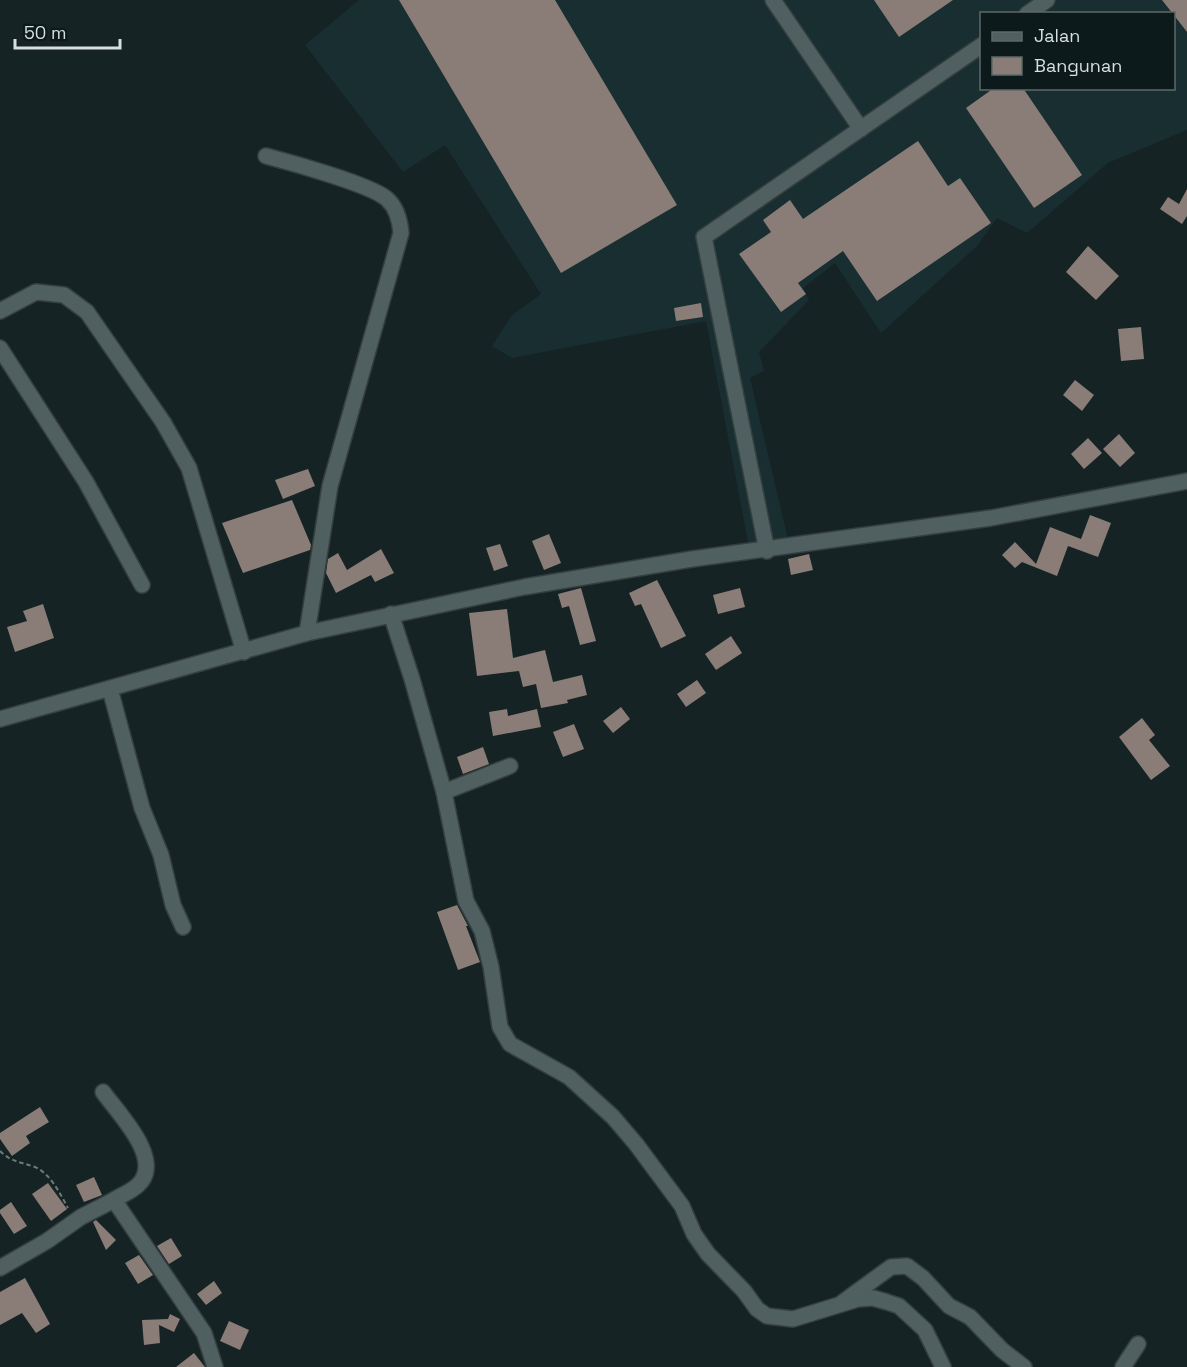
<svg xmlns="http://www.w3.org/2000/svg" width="1187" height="1367" font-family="'Space Grotesk',sans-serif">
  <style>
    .built { fill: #182e31; fill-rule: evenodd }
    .building { fill: #8a7d77 }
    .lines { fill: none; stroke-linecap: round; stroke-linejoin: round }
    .minor-casing { stroke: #353f40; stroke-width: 18 }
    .path { stroke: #6e797a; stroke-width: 2; stroke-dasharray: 4.5 3; stroke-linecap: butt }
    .minor { stroke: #505f60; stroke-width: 15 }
  </style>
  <rect width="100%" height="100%" fill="#162324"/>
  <path class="built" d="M359,0H1187V130L1108,163L1027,233L997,218L977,246L881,333L835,263L803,288L809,300L759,352L764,371L750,378L788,539L749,547L706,321L512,358L492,346L512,315L541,294L445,145L403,172L305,45ZM982,14H1174V88H982Z"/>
  <g class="building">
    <path d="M399,0H555L677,205L561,273Z"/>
    <path d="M874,0H953L899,37Z"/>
    <path d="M1162,0H1187V32L1173,14Z"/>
    <path d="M994,88H1023L1082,175L1034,208L966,108Z"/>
    <path d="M918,141L948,186L960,178L991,223L877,301L843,251L798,283L806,294L781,312L739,254L771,232L763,220L790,200L803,219Z"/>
    <path d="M1187,189V216L1182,224L1160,209L1168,197L1179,204Z"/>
    <path d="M1088,246L1119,276L1096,300L1066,272Z"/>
    <path d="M701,303L703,317L676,321L674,308Z"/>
    <path d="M1141,327L1144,359L1121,361L1118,329Z"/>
    <path d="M1075,380L1094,395L1082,411L1063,395Z"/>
    <path d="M1119,434L1135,453L1120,467L1103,449Z"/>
    <path d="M1088,438L1102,453L1084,469L1071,454Z"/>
    <path d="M308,469L315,486L283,499L275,480Z"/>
    <path d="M292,500L311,545L310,550L243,573L222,523Z"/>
    <path d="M1090,515L1111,523L1098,557L1068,546L1057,576L1022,562L1015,568L1002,555L1015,542L1036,564L1050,527L1081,539Z"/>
    <path d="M549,534L561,563L544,570L532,541Z"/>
    <path d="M500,544L508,566L494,571L486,548Z"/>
    <path d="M381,549L394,573L375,582L371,575L336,593L326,573L328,559L338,553L347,570Z"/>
    <path d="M809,554L813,570L791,575L788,559Z"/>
    <path d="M657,580L686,636L661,648L641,604L635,606L629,593Z"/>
    <path d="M581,588L596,641L580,645L569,606L562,608L558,594Z"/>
    <path d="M740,588L745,607L718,614L713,595Z"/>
    <path d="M43,604L54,638L15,652L7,627L27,621L23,611Z"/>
    <path d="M507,609L513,658L545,650L553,682L582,675L587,695L567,700L568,703L541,708L536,684L523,687L519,671L477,676L469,613Z"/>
    <path d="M731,636L742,653L716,670L705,654Z"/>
    <path d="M697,680L706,693L686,707L677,694Z"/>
    <path d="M621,707L630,719L613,733L603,721Z"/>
    <path d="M507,709L508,716L537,709L541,727L493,736L489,712Z"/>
    <path d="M1142,718L1155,735L1149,740L1170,766L1151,780L1119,737Z"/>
    <path d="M574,724L584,749L563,757L553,732Z"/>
    <path d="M483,747L489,764L463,774L457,757Z"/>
    <path d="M457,905L468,926H466L480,962L458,970L437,912Z"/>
    <path d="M40,1107L49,1122L26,1136L30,1143L12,1156L0,1139V1133Z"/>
    <path d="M94,1177L102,1195L84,1202L76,1185Z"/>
    <path d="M48,1183L67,1209L51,1221L32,1194Z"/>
    <path d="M11,1202L27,1226L14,1234L0,1213V1210Z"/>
    <path d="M96,1220L116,1240L106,1250L93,1222Z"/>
    <path d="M171,1238L182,1256L169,1264L157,1246Z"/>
    <path d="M139,1255L153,1275L138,1284L125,1263Z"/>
    <path d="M25,1278L50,1324L36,1333L22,1313L0,1325V1292Z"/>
    <path d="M214,1281L222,1293L206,1305L197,1294Z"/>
    <path d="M170,1314L180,1319L174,1332L159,1325L160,1343L144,1345L142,1320L168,1319Z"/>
    <path d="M229,1321L249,1330L240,1350L220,1341Z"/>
    <path d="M194,1353L205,1367H176Z"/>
  </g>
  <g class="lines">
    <defs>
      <g id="minor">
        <path d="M773,0L861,129"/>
        <path d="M1027,14L1047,0"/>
        <path d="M266,156C289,162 372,185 387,199C396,207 400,221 401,233L330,486L307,633"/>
        <path d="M0,311L36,292L64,295L87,312L163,422L189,468L244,652"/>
        <path d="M0,348L86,482L142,585"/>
        <path d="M767,551L704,237L982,45"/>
        <path d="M391,614L412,679L444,792L466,901L482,931L491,967L500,1027L510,1044L569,1077L613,1117L636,1144L682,1206L694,1234L708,1254L744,1291L757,1309L767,1316L793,1319L858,1299L873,1298L887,1302L899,1306L925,1330L943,1367"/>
        <path d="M110,689L142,808L161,855L173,905L183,927"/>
        <path d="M0,719L307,633L524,587L692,559L991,518L1187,481"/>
        <path d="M444,792L510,766"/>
        <path d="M103,1092C118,1113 165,1160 138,1185C132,1191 122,1195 114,1200"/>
        <path d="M0,1268L47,1241L81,1217L114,1200L204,1333L215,1367"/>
        <path d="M843,1302L891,1267L907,1266L923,1278L949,1306L970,1317L1002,1350L1024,1367"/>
        <path d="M1123,1367L1138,1344"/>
      </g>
    </defs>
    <use href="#minor" class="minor-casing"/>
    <path class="path" d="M0,1151C11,1162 21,1162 35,1167C51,1174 60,1194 68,1208"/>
    <use href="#minor" class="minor"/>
  </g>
  <rect x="980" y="12" width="195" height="78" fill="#0d1a1b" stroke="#5e696a" stroke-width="1.5"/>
  <rect x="992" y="32" width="30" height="9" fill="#505f60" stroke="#5e696a" stroke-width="1.5"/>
  <text x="1034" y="42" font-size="18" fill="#d7dfe0">Jalan</text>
  <rect x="992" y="57" width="30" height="18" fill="#8a7d77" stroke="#5e696a" stroke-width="1.5"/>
  <text x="1034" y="72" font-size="18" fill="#d7dfe0">Bangunan</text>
  <path d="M15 39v9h105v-9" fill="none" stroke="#d7dfe0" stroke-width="3"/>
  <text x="24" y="39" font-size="18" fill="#d7dfe0" stroke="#0d1a1b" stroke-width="4.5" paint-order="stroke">50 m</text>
</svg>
